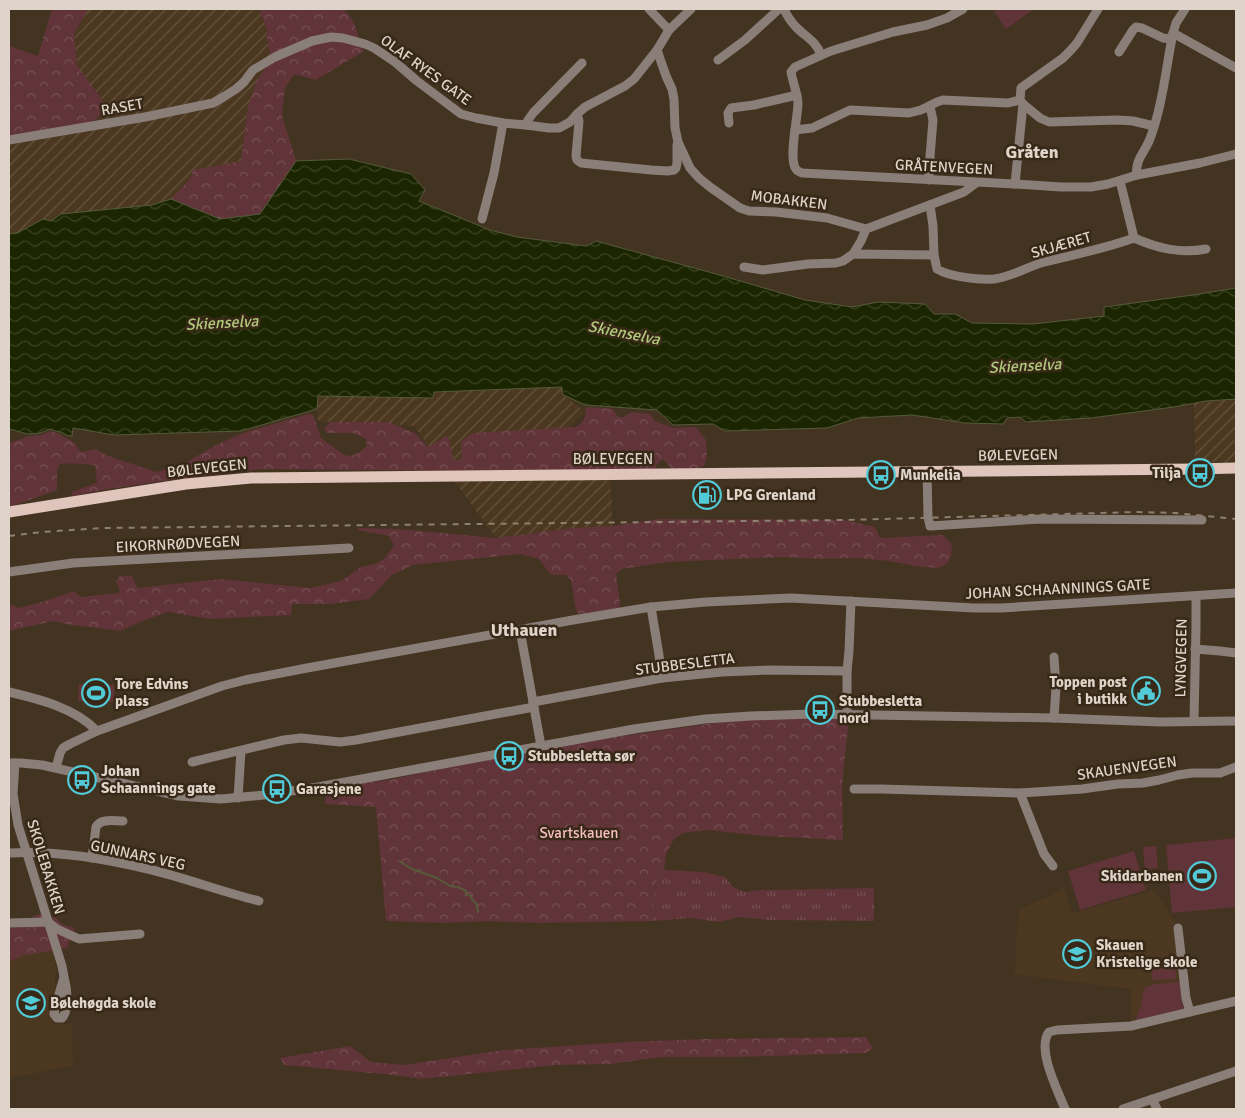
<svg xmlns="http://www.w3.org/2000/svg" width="1245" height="1118" font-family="Signika,sans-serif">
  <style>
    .built { fill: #4c3820 }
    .industrial { fill: url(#industrial-furrows) }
    .grass { fill: url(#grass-tufts) }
    .forest { fill: url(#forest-crowns) }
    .pitch { fill: #613439 }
    .water { fill: url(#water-waves); stroke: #565a3c }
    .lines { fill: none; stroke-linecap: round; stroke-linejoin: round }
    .stream { stroke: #565a3c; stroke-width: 2 }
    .minor { stroke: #8a7e79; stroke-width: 9 }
    .major { stroke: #dfc5bc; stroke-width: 11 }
    .rail { stroke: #8d8071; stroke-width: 2; stroke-dasharray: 6 6; stroke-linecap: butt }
    .labels { text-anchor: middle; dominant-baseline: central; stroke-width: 5; stroke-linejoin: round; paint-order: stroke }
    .street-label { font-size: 15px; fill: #ded4c9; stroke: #382817 }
    .poi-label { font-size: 15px; font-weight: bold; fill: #ded4c9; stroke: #382817; text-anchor: start }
    .park-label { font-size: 15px; fill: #f6bfc2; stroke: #382817 }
    .water-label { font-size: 16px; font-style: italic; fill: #b1c97c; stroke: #382817 }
    .quarter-label { font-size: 18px; font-weight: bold; fill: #ded4c9; stroke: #382817 }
  </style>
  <defs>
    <pattern id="industrial-furrows" width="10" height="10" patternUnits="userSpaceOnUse" patternTransform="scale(1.25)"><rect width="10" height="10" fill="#4c3820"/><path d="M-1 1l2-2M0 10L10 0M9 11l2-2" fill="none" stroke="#65543f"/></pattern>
    <pattern id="grass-tufts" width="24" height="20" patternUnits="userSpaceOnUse" patternTransform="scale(1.25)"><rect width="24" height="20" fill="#613439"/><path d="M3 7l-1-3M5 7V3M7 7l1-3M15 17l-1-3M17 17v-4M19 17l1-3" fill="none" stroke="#775054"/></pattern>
    <pattern id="forest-crowns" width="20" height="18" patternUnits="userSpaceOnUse" patternTransform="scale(1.25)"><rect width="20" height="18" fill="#613439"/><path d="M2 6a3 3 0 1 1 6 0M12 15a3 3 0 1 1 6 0" fill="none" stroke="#775054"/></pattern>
    <pattern id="water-waves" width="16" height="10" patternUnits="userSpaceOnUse" patternTransform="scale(1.25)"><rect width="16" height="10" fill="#1b2500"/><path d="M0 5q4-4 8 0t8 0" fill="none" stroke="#3c4424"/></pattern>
  </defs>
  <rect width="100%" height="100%" fill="#433321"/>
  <g class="built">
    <path d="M1064,888L1072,913L1154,890L1176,923L1186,1009L1131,1026L1130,989L1013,974L1015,970L1017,925L1019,909L1052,895Z"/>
    <path d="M9,924L46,930L57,968L55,975V995L51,1011L53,1025L72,1023L73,1066L9,1078Z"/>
  </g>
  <g class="industrial">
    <path d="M88,9H259L268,32L266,33L271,59L248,106L241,161L193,170L190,179L171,199L152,205L119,209L51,221L43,219L19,232L9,234V142L90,128L108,108L77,65L74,34Z"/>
    <path d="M563,387L562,394L585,412L568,429L566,471L610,481L612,507V526L573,528L496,538L414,426L318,421L317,396L433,398L434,392Z"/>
    <path d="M1236,399V465L1205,461L1195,458L1194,403Z"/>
  </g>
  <path class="grass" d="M664,870L704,872L725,877L733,887L745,892L759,890L874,888V921L768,920L740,917L719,922L691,918L653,921V908L655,884Z"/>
  <g class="forest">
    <path d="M52,9H88L74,34L77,65L108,108L95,120L90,128L9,142V46L38,56Z"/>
    <path d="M259,9H344L353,21L364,51L316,80L294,74L285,88L282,115L296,161L260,214L220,219L171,199L190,179L193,170L241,161L248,106L258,79L271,59L266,33L268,32Z"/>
    <path d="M588,407L613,409L618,417H624L631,412L650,414L655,421L673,428L696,427L706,440L707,457L704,466L697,468L672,469L663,459L657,464L655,470L556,472L262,469L178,479L108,489L73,496L71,492L97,483L95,465C83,464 72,463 60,464L57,470V490L15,505L9,506V443L30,436L41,435L51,431L57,433L75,443L80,452L96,449L108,456L157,472L187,462L216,445L246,432L308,414L313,415L321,438L344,455L351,456L358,453L367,446L366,439L353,433H327L324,429L330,422H388L415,433L428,447L446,436L449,438L453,459L458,461L462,457L461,442L473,433L576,427C583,422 587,418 585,409Z"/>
    <path d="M658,519L844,520L875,527L880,538L943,535L947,539L951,544L952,550L951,556L948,562L943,566L938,568L914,566L890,561L856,558L816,559L784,557L668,562L622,569L616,574L620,602L619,608L580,615L576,611L571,580L566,575H551L539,559L520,554L413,565L392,575L369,599L331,604H292L291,615L210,619L168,612L145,620L120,631L66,624L53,621L9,631V606L12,605L18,608L42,602L74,591L81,597L118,593L120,590L116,581L120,576H132L134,581L138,588L221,579L310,588L341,581L361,567L375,564L385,558L394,545L389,536L358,530V528L399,529L496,538L573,528L612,526Z"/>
    <path d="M849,717L842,786L843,840L765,836L708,830L683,833L674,839L666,854L664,870L655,884L653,908V921L537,923L489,921L442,923L386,921L376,807L325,804L326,790L348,784L389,780L439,769L587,741L751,718Z"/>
    <path d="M41,914L56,918L63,925L75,928L67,948L25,955L9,961V928L32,926L33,916Z"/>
    <path d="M866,1037L873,1048L866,1053L738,1057H661L611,1064L557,1065L422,1079L394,1075L284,1065L280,1058L350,1046L371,1062L404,1065L503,1050L626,1042L705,1039Z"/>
  </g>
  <g class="pitch">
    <path d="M998,9H1034L1006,29L994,11Z"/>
    <path d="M79,684L114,685V702L78,701Z"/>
    <path d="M1236,838V907L1172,913L1166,845Z"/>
    <path d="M1156,846L1158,868L1145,869L1143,847Z"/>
    <path d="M1134,851L1146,890L1080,910L1068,871Z"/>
    <path d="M1175,962L1176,979L1152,980L1151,964Z"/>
    <path d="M1181,982L1183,1009L1136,1021C1139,1009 1143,1002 1143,989L1155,984Z"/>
  </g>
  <path class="water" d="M349,159L411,174L425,190L419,201L490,230L517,237L587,246L596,241L716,274L805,300L852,307L878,302L925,304L934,314H955L972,323L1033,324L1104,316V307L1193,295L1236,288V399L1206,401L1174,407L1091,418L1026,422L1020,417L1007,418L1003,424L965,423L912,415L858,418L827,428L725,431L713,424L673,425L657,410L585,405L562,394V387L434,392L433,398L318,396L317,409L241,431L114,435L73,428L72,436C66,436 65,433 60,432C56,431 55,431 51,429C45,431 37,435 30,434C24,434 16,430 9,429V234L19,232L43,219L51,221L61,214L152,205L171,199L220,219L260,214L296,161Z"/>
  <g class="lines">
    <path class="stream" d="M399,861L412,869L437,878L450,886L458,887L466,891L467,895L471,896L472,900C477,902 477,907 478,912"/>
    <g class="minor">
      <path d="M649,9L669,30"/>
      <path d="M784,9C787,16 791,22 797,28C806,37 817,42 821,55"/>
      <path d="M963,9L947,18L927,25L893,32L831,51L795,67L791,72C793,83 797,92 798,103C798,117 788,159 796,169C797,171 800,172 802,173L1015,184L1061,187H1091L1108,184L1137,175L1200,163L1236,154"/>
      <path d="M1173,33L1236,68"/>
      <path d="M657,50L666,76L672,89L674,99L675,128L678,142L690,168L699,178L710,187L740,208L749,211L776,212L827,218L866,229"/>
      <path d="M1119,52L1133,30L1136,27L1142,28L1163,38L1171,39"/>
      <path d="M718,60L745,40L779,9"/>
      <path d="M1023,104L1040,118L1049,122L1118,120L1133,121L1154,126"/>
      <path d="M928,107L931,111L933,120L929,169V180"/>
      <path d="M577,114L579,121L576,156L577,160L581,163L651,170L668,171L674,170L676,168L677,163V145"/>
      <path d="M729,123L728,113L731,108L754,105L797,95"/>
      <path d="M526,125L528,120L533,113L582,63"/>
      <path d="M795,130L812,128L850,110L909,113L921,110L937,102L943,100L1008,103L1020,100"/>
      <path d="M9,140L145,117L213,103L225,96L236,89L244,82L253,70L275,57L312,41L331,37L343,38L365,44L374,48L395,62L417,81L461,114L476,118L503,123L526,125L549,128H559L570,122L577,114L585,107L625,86L634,79L657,50L669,30L691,9"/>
      <path d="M1137,175C1134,160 1147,150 1151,136C1163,103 1166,67 1173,33L1176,23L1185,9"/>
      <path d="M1120,181L1134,238"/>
      <path d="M1015,184L1023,104L1020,100L1021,88L1063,58L1070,51L1077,43L1098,9"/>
      <path d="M930,205L933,226L934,255L937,269C950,277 979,280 994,279C1011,277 1025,268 1041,263C1072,255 1104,249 1134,238C1157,248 1180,254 1206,249"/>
      <path d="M482,219L494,173L503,123"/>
      <path d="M853,254L861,241L866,229L964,192L976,183"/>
      <path d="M744,267L763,270L808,264L836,263L843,261L853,254L934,255"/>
      <path d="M927,471L928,517L930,526L1041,519L1202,520"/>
      <path d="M9,572L73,563L349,548"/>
      <path d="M651,607L659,655L662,678"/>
      <path d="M520,630L541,746"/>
      <path d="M1195,649L1220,651L1236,653"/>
      <path d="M9,692C39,699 75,708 97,731"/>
      <path d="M533,702L662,678L722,672L770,670L847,671"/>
      <path d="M847,714V671L849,651L851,601"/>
      <path d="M1054,718L1056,687L1054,657"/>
      <path d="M1194,721L1196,627V596"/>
      <path d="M192,762L284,740L301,738L340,742L356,740L534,707"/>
      <path d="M9,763H21L42,765L179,796L221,799L264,795L318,787L634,729L705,719L751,716L812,714L1054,718L1161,722L1236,721"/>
      <path d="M15,763L13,794L18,825L62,966L64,977L55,1008L54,1014L57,1018H62C70,1009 67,988 64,977"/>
      <path d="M56,768L60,753L63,748L70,744L97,731L222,686L245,680L307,668L573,620L651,607L706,602L791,598L974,608H1001L1236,593"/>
      <path d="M854,789H881L1020,793L1082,789L1118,784L1143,783L1159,780L1178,775L1192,773H1220L1236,767"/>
      <path d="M1020,793L1044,854L1053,866"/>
      <path d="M238,798L241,751"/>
      <path d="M9,853C57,850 106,859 152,870C188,879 223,892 259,901"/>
      <path d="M92,858L96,827C101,818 114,821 123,821"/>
      <path d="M9,923L48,922L57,929L79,939L140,934"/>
      <path d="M1178,928L1186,998L1190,1012"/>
      <path d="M1152,1099L1157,1109"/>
      <path d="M1065,1109C1058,1091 1036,1049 1049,1032L1057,1030L1131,1026L1236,1001"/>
      <path d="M1123,1109L1236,1071"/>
    </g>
    <path class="major" d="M9,512L186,484L251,478L1194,469L1236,468"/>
    <path class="rail" d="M9,536L42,532L102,528L844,520L1137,512L1175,513L1236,519"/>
  </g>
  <defs>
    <symbol id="bus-ring" viewBox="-11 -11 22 22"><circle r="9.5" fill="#382817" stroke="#52cbd8" stroke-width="1.5"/><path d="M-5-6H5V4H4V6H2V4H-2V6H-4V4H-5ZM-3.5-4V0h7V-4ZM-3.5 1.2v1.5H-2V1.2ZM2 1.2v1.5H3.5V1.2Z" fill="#52cbd8"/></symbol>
    <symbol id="fuel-ring" viewBox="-11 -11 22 22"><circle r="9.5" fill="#382817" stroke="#52cbd8" stroke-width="1.5"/><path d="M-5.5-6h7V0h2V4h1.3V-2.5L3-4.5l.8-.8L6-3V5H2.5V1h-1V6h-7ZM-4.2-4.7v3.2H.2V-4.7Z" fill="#52cbd8"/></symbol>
    <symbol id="civic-ring" viewBox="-11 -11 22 22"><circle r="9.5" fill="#382817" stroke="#52cbd8" stroke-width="1.5"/><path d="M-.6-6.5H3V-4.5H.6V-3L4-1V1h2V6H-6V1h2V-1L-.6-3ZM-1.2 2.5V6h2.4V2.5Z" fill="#52cbd8"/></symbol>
    <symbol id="stadium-ring" viewBox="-11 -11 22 22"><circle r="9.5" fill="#382817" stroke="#52cbd8" stroke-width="1.5"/><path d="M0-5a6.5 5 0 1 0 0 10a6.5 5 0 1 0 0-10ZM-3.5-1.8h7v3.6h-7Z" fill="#52cbd8"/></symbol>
    <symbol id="school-ring" viewBox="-11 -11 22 22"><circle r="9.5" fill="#382817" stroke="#52cbd8" stroke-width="1.5"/><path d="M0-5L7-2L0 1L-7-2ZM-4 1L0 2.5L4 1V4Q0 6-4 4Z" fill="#52cbd8"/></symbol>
  </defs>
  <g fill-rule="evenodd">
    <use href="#bus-ring" x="1184" y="457" width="32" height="32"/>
    <use href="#bus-ring" x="865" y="459" width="32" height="32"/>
    <use href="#fuel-ring" x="691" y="479" width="32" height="32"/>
    <use href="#civic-ring" x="1130" y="675" width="32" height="32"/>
    <use href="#stadium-ring" x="80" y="677" width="32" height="32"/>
    <use href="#bus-ring" x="804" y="694" width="32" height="32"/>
    <use href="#bus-ring" x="493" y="740" width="32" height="32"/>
    <use href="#bus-ring" x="66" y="764" width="32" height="32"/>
    <use href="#bus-ring" x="261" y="773" width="32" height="32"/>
    <use href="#stadium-ring" x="1186" y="860" width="32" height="32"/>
    <use href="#school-ring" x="1061" y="938" width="32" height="32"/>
    <use href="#school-ring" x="15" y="987" width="32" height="32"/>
  </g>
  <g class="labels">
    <g class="street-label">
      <text transform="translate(426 70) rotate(36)">OLAF RYES GATE</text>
      <text transform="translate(122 107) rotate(-10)">RASET</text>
      <text transform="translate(944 167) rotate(3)">GRÅTENVEGEN</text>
      <text transform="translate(789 200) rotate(7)">MOBAKKEN</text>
      <text transform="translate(1061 245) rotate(-16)">SKJÆRET</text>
      <text transform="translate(1018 455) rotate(-1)">BØLEVEGEN</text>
      <text x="613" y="459">BØLEVEGEN</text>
      <text transform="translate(207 468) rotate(-6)">BØLEVEGEN</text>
      <text transform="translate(178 544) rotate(-3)">EIKORNRØDVEGEN</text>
      <text transform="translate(1058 589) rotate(-3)">JOHAN SCHAANNINGS GATE</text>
      <text transform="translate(1181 658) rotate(-89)">LYNGVEGEN</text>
      <text transform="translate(685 664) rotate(-7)">STUBBESLETTA</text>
      <text transform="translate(1127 768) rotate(-8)">SKAUENVEGEN</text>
      <text transform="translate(138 855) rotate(12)">GUNNARS VEG</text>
      <text transform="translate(46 867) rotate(73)">SKOLEBAKKEN</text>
    </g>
    <g class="poi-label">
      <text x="1181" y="473" text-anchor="end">Tilja</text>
      <text x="900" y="475">Munkelia</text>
      <text x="726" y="495">LPG Grenland</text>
      <text x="1127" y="682" text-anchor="end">Toppen post<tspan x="1127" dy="17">i butikk</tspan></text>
      <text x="115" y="684">Tore Edvins<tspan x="115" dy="17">plass</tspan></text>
      <text x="839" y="701">Stubbesletta<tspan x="839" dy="17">nord</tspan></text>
      <text x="528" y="756">Stubbesletta sør</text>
      <text x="101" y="771">Johan<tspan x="101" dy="17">Schaannings gate</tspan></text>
      <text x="296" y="789">Garasjene</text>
      <text x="1183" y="876" text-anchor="end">Skidarbanen</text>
      <text x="1096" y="945">Skauen<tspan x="1096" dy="17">Kristelige skole</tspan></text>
      <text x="50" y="1003">Bølehøgda skole</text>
    </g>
    <g class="park-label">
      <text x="579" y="833">Svartskauen</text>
    </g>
    <g class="water-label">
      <text transform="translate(222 323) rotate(-3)">Skienselva</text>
      <text transform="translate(624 333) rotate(11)">Skienselva</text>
      <text transform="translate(1025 366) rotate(-3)">Skienselva</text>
    </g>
    <g class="quarter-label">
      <text x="1032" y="152">Gråten</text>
      <text x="524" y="630">Uthauen</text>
    </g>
  </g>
  <rect width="1245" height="1118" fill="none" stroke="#ded4c9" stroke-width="20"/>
</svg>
